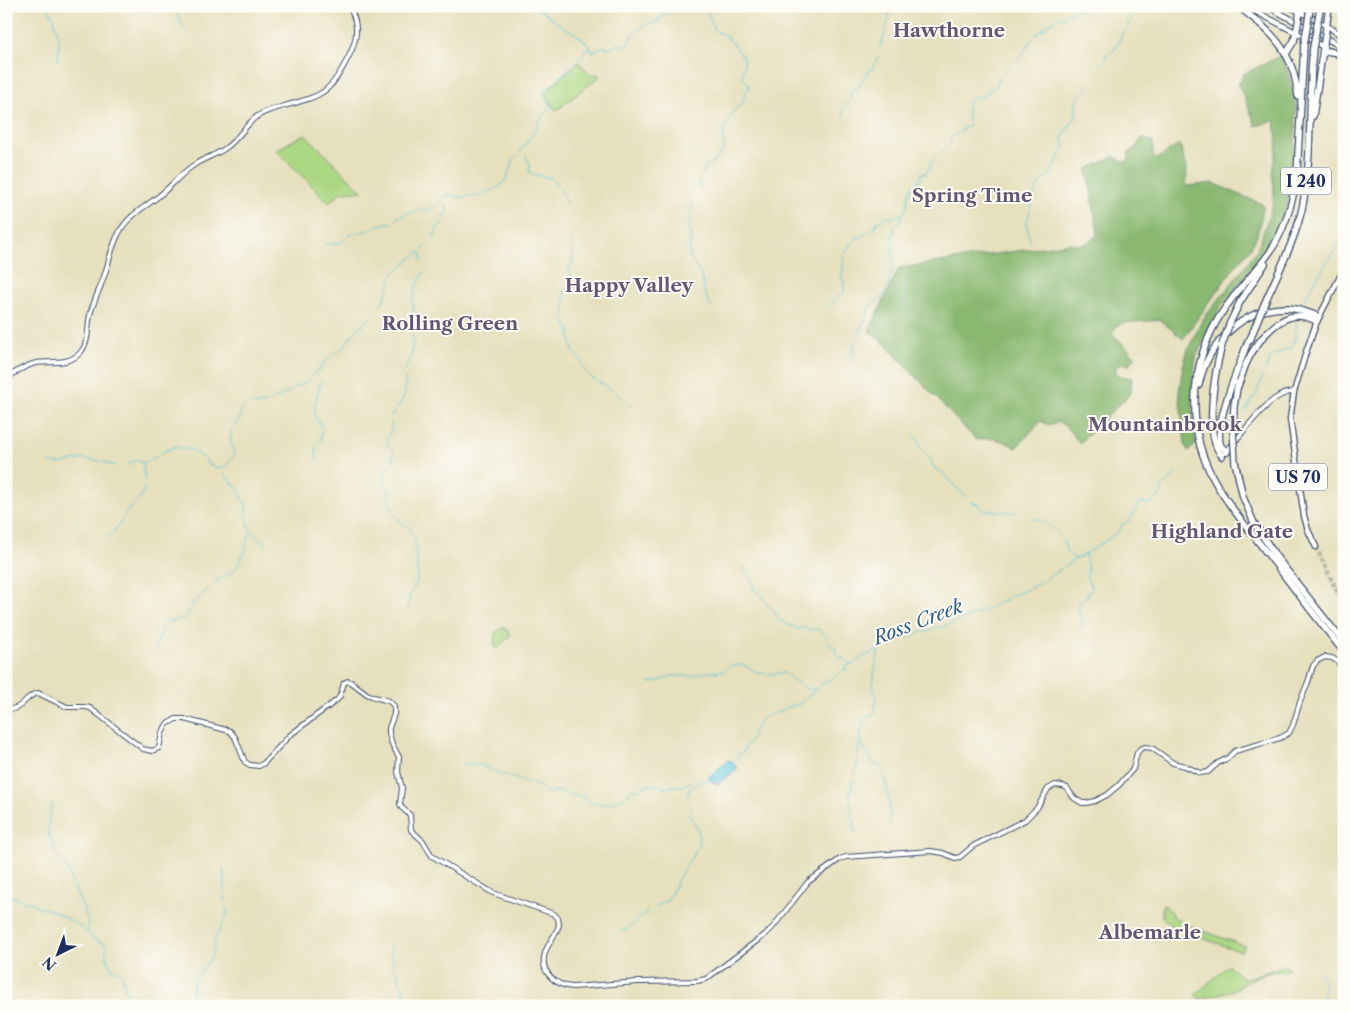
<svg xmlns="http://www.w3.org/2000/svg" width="1350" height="1012" font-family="'Libre Caslon Text',serif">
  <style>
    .green { fill: #acd783; stroke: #648370 }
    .forest { fill: #89b871; stroke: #527468 }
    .water { fill: #5ec7da; stroke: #3c7b9c }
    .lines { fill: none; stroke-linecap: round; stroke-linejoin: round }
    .stream { stroke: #5ec7da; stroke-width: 1 }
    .primary-tunnel { stroke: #bdbdaa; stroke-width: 4.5; stroke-dasharray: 4.5 2; stroke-linecap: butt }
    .secondary-casing { stroke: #394a6c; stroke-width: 6 }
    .primary-casing { stroke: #394a6c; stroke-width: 7 }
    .motorway-casing { stroke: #394a6c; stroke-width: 8 }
    .secondary { stroke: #fff; stroke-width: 4 }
    .primary { stroke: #fff; stroke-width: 4.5 }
    .motorway { stroke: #fff; stroke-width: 5.5 }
    .motorway-bridge-casing { stroke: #394a6c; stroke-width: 8; stroke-linecap: butt }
    .motorway-bridge { stroke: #fff; stroke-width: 5.5 }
    .labels { text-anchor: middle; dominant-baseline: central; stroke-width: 4; stroke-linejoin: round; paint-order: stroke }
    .shield { fill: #fdfcf7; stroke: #5f6c8c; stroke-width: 1 }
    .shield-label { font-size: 16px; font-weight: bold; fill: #1b2f5e }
    .neighbourhood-label { font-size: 19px; font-weight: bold; fill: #625873; stroke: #fdfcf7 }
    .water-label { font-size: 19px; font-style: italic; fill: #2f5d83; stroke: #fdfcf7 }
  </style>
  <rect width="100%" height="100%" fill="#fdfcf7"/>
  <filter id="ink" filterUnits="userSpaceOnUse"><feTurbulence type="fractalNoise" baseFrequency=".02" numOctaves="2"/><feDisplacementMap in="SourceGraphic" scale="10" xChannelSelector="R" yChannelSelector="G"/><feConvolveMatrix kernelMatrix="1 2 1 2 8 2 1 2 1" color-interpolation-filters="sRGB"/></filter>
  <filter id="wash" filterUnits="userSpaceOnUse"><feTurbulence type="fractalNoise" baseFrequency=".0096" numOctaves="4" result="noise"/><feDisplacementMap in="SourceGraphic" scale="20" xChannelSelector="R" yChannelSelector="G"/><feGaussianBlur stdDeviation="1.12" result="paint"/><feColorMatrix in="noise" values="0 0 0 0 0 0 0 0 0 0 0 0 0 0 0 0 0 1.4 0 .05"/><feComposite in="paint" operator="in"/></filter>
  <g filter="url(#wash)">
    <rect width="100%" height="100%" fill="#e6e0bd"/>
    <g class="green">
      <path d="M579,62L589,73L599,75L600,76L556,111L545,94L560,78Z"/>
      <path d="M305,134L362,191L341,192L329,203L276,150Z"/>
      <path d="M504,627L511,635L497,649L493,645L495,643L494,634Z"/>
      <path d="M1164,904L1175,918L1186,925L1245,946L1241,951H1239L1179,930L1172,927L1162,917V905Z"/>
      <path d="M1229,965C1233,969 1239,976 1244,978C1249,979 1279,967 1286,965L1289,968L1287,970L1271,972L1257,976L1234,990L1199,999L1195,995Z"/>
    </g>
    <g class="forest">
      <path d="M1282,55L1294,92L1296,112L1294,162L1287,207L1276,232L1262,257L1221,306L1196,357L1191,393L1196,445L1188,451L1185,444L1179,392L1183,366L1188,349L1203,319L1236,278L1257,250L1273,205L1274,191L1272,172L1277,145L1275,120L1256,126L1244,96L1238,85L1244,74Z"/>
      <path d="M1142,138L1153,142V157L1157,159L1180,144L1187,173L1186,183L1189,186L1213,183L1264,205L1257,236L1250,249L1231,272L1183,339L1160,320L1122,323L1117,326L1112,333L1136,357L1127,366L1125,362L1116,366V373L1121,376L1132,378L1131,393L1080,443L1064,425L1058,422L1048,425L1041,421L1016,448C1001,439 994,437 976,440L883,342L869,331L899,268L1071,243C1084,248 1090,242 1098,233L1087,169L1115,156L1118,159L1125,162L1129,158L1128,152L1134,150Z"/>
    </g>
    <path class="water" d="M728,760L732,761L737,768L736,770L718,784H717L710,780L709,777Z"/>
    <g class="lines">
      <g class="stream">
        <path d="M47,6C54,13 60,38 59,48C59,52 57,55 58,60"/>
        <path d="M177,6L179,19L185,31"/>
        <path d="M534,6C545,12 553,21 564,27C574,33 582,37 590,46L591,51H595L603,46L609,48L614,47L616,45H625L629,42L634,33C639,32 642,26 647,24C651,22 655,23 659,21V19C666,16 668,9 675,6"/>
        <path d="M707,6L710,19L715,30"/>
        <path d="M717,32C730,34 736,50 744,58V66"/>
        <path d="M1035,35L1057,18L1064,17L1068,13H1072L1084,6"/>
        <path d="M880,48L889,19V11L892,9L891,6"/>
        <path d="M1100,64L1106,59L1107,58L1105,56L1115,49L1122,34L1129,26L1128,22L1141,6"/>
        <path d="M843,116L844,110L851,99L850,94L852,90L861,85V82L869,70L873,69L874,64L878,58V56"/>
        <path d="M1064,150L1065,145L1062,137L1076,117V102L1078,99L1089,87"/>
        <path d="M520,152L536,129L538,122L540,121L547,111L552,107L543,94V90L545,88H549L582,56L588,47H590"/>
        <path d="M526,155L530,165L529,172L532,174L552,178L558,186"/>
        <path d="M702,175C705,165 713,163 720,156V153L724,149L723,133L733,111L743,103L745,93L749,87C748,82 744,81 742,77C742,75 743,71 743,68"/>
        <path d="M699,183L700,188"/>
        <path d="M560,189L564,194L563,198L565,201L566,205"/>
        <path d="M1030,208C1033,198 1037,181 1048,177C1051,171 1059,159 1061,153"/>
        <path d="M1030,210L1028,219L1026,222L1030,242"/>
        <path d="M691,214L692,203"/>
        <path d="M690,217L691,222L688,225L691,238L689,249L690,258L701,275L704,290L711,308"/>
        <path d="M395,221L399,216C405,215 410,212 416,211C427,210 433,211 443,201L442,199L450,194C456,200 466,196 475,195L477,197C485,194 501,188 505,181C508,176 507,174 511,170L513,160L518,155"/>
        <path d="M573,239L571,244C575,251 574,264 568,271L571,274L567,290L565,291L564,296L565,298C563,305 566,313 564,320L570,330L571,343L574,353L581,360L584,370L592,378L612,390"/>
        <path d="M325,244C331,245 339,244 344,240C348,237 346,237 350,235C356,233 363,232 369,230C377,226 383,222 392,223"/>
        <path d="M422,250L433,239L437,228L441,225L445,218L447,208L444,202"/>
        <path d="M893,257L894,252L892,248L894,243L892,236L894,233V229L901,219L903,212H905C908,206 907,204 908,197C909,193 911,191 912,187H918L920,186V184L917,183L918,180H920L921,179V173H924L925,175L927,171L929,170L931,167L930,164C937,156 945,150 951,142L950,140L957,133L962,131L964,127H967L969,124C966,114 965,103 974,96L981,99L982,97L985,96V92H989L995,87L1001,76L1020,57L1033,38"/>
        <path d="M1302,303L1327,262L1340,244L1344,243"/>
        <path d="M381,305C384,300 386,295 388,290C390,285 389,280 393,275C396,270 403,266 408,261C413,257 415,254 421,252L422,261"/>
        <path d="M830,306L839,296L842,295L844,290V282L842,280L844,256L851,243L855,241L857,237L862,238L863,234L867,233L872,228L875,229L877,222L882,221L886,216L894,218L902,214"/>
        <path d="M856,337L859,335C860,327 864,323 867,317C868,313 867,309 870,306C874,302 880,301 883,297C890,286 892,272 894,259"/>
        <path d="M332,356L339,350L343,348C347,339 365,322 373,316"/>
        <path d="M852,359L855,341"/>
        <path d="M1266,370L1270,357L1285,350L1291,348L1295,338L1297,322"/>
        <path d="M403,372L410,361L412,352L413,342L411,328L414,312L413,299L416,288L424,272"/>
        <path d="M321,382C319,393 313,404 315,415C316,421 321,422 322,429"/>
        <path d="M294,388L307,382L315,372L320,370L322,365L330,358"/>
        <path d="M614,391L631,406"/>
        <path d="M271,401L292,390"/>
        <path d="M252,404L259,405L266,403"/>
        <path d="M1245,411L1256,395L1262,378"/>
        <path d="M391,416C402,400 407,399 405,378"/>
        <path d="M391,422L392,430L390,431L389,436L387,439L388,446L393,451V461C385,469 380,483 390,491V504L393,512L399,520L410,529L415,539L418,579L410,595L407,610"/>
        <path d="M912,434L917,439L921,449L930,457L934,468L943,473L951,481L953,485L968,498"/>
        <path d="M317,459C316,451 314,445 321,440V432"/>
        <path d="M102,461L110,465H115"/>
        <path d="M50,462L59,464L83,459L100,461"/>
        <path d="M143,464L145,480"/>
        <path d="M128,465L136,460C145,465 148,461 156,457C160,454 163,453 167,449L170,450L175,446L179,448L193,450L200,456H202L207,461L206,463L208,465H213L215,468H224L229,463L235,453L231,444V431L235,426V423L240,420L241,411L248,404"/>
        <path d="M224,474L240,491L243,500L246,504L247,517L250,530"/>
        <path d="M971,500L973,503L979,504C984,514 989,510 998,511C1003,511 1009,512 1015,513"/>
        <path d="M124,516L130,508L140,498L145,488"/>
        <path d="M1034,519C1049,520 1064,538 1067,552"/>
        <path d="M113,533L115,528L120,525L122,518"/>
        <path d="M107,538L111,534"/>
        <path d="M1069,554L1075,559"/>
        <path d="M1085,555L1088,569"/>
        <path d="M743,567L751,577L754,590L759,594"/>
        <path d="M214,583L234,571L245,552L247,541L251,532L265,542L266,546"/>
        <path d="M1030,588L1043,581L1069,563L1087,553L1107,540L1119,531L1122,525L1129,521C1131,517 1138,505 1141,502L1148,505L1162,493L1161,487L1178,473"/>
        <path d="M762,596L767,605L774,611L779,620L788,625L793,626L797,629L806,628L810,630L819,629L828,639L827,640L830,645L836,648V653"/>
        <path d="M1083,628L1078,607L1081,600L1088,596L1087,593H1090V590L1092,588L1087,577L1088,570"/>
        <path d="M156,651L157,644L165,623L185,618L193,604L209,588"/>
        <path d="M838,655L850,663"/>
        <path d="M650,683L663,680L672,676H693L702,673L723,671L731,666L742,665L747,666L754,671L759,673L773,674L784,673L799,684"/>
        <path d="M821,684L826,681L831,680L843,670H846V666L848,665L854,664L860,658L870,654L881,647L887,646L901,638L945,626L984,611L1003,600H1007L1008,597C1016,595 1021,591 1028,589"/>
        <path d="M801,686L810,690L813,689"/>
        <path d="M775,713L791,706L800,704L803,699L812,694L814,689L818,688L820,686"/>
        <path d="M764,718L773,714"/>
        <path d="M862,740L863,748L869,755L872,762L875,764L880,766L884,769V772"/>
        <path d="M736,760L739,754L744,752L745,748L751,740L754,729L758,727L757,724L762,719"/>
        <path d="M463,764H477L483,766L498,773L541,787"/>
        <path d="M855,774L857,767L859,745L861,739V733L863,722L866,718L875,712L876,698L873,686L875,669L879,650"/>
        <path d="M884,775C888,792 892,807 889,824"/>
        <path d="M542,789L543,790"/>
        <path d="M545,792L551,793L555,791L564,792L567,794L578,795L592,803L596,804L611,803L624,798"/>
        <path d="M689,795L688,790L698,783L710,780"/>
        <path d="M628,796L630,791L632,789L639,790C648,781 657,785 668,788L670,786H680L696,781"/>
        <path d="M850,796L853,780"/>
        <path d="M850,800V803L853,818"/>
        <path d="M52,803L49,820L48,833L53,843L54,851L67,870L85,913L88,921V932"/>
        <path d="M854,820L855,833"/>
        <path d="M6,898L14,897L32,903L41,908L47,909L60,915L83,928L93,938L105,944L107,948C105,955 108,966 115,970C119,972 118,969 121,974C124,978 123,982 124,986C126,991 133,1001 138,1006"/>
        <path d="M656,907L663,902L667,901C674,889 679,877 686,865C688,862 691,859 693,855C704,838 699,830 689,815L691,806"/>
        <path d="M619,933L629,928L648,911"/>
        <path d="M390,946L394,967L398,972L400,984L404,991L406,1006"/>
        <path d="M191,1004L194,979L210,960L213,952L215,939L226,917L227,911L225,901V880L223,867"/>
        <path d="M1319,1006L1322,1001L1325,982L1321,977V972"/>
      </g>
    </g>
  </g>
  <g filter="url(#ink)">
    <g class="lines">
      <path class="primary-tunnel" d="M1316,547L1344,606"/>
      <defs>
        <g id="secondary">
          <path d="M6,379C15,372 24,366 36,363C50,361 68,365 79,354C90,343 87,328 90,315C93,303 99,291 103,279C109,264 111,247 119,233C128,215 146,207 160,195C172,186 181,173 194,165C204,158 217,155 227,147C238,139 245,126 256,117C264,111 274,109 284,106C323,95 330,94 349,56C358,38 359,24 349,6"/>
          <path d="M1225,453C1239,438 1259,409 1276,398C1282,394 1287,392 1294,392"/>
          <path d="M6,709C24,711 24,695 38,693L67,707H86L90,708L143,749L152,751L159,748L162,733L167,724L176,719H184L230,731L235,737L245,762L250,765L259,766L264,763L290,735L337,700L340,696L344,683L348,681L351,682L367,694L374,697L389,701L394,706V714L389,728V733L392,744L399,757L398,772L402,788L400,804L402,808L410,815L411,830L423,841L432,856L493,893L554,914L558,918L559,925C556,935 548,943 545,953C539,972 556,986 573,987L638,982L697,981L706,979L766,934L773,927L808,882L840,859L846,857L931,851L943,853L955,858L960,857L973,846L1025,820L1037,808L1048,789L1055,785L1063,786L1067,788L1074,798L1082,803H1086L1095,801L1107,795L1119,785L1133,769L1137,753L1140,749L1145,747L1152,748L1173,763L1185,766L1200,773L1208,772L1218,763L1228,758L1235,751L1280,738L1289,733L1293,725L1300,702L1308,682L1313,666L1317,661L1325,657L1332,658L1337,661L1344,671"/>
        </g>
        <g id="primary">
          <path d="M1245,6L1324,47"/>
          <path d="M1267,6L1344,48"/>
          <path d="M1289,6L1327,26L1344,37"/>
          <path d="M1331,51L1344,58"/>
          <path d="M1316,547L1308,530L1304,516L1290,419L1294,392L1306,352L1317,321L1344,269"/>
        </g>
        <g id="motorway">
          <path d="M1238,6C1273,33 1293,50 1298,96"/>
          <path d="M1319,14L1320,6"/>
          <path d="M1299,17L1300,6"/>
          <path d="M1326,29L1329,6"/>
          <path d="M1304,45L1297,174C1293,202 1286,228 1270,252C1255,273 1235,292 1221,314C1192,359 1186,421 1209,470C1222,498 1244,523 1263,548C1290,583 1316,618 1344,652"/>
          <path d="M1286,54L1294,41L1297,29"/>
          <path d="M1323,54L1327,51L1332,52"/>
          <path d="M1313,116L1324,42"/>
          <path d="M1263,307C1277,274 1296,240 1303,204C1313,153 1308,100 1313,48"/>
          <path d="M1229,325L1240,302L1265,264"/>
          <path d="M1250,340L1258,319"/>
          <path d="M1222,345C1215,371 1203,435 1222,456"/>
          <path d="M1199,385C1207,343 1245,306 1289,308C1300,309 1310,313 1319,317"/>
          <path d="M1238,386C1241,379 1243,371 1246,364C1254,346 1276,315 1299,316C1305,316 1311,319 1317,321"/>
          <path d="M1233,430L1234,406L1238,383"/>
          <path d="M1227,452C1225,450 1223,448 1221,446C1212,427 1241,362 1248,341L1251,338"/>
          <path d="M1235,462L1243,497L1254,523L1277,558L1344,643"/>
        </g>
      </defs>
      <use href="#secondary" class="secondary-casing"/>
      <use href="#primary" class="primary-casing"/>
      <use href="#motorway" class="motorway-casing"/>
      <use href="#secondary" class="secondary"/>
      <use href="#primary" class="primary"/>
      <use href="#motorway" class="motorway"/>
      <defs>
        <g id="motorway-bridge">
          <path d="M1297,29L1299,17"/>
          <path d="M1324,42L1326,29"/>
          <path d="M1304,45L1310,9"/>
          <path d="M1313,48L1319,14"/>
          <path d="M1258,319L1263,307"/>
          <path d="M1222,345L1229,325"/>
          <path d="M1233,430L1235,462"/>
        </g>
      </defs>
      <use href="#motorway-bridge" class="motorway-bridge-casing"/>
      <use href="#motorway-bridge" class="motorway-bridge"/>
    </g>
  </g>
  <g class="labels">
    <g class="shield">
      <rect x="1281" y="167.5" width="50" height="27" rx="4"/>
      <rect x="1269" y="463.5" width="58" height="27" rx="4"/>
    </g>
    <g class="shield-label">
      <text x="1306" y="181">I 240</text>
      <text x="1298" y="477">US 70</text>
    </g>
    <g class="neighbourhood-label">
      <text x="949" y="30">Hawthorne</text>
      <text x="972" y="195">Spring Time</text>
      <text x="629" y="285">Happy Valley</text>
      <text x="450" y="323">Rolling Green</text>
      <text x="1165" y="424">Mountainbrook</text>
      <text x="1222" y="531">Highland Gate</text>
      <text x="1150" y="932">Albemarle</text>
    </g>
    <g class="water-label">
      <text transform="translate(918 622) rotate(-21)">Ross Creek</text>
    </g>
  </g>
  <rect width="1350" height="1012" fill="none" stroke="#fdfcf7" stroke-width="25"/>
  <g transform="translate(58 954) rotate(222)" stroke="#fdfcf7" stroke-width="4" paint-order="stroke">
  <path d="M0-4L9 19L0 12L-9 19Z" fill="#1b2f5e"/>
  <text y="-8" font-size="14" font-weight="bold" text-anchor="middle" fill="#1b2f5e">N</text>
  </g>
</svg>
